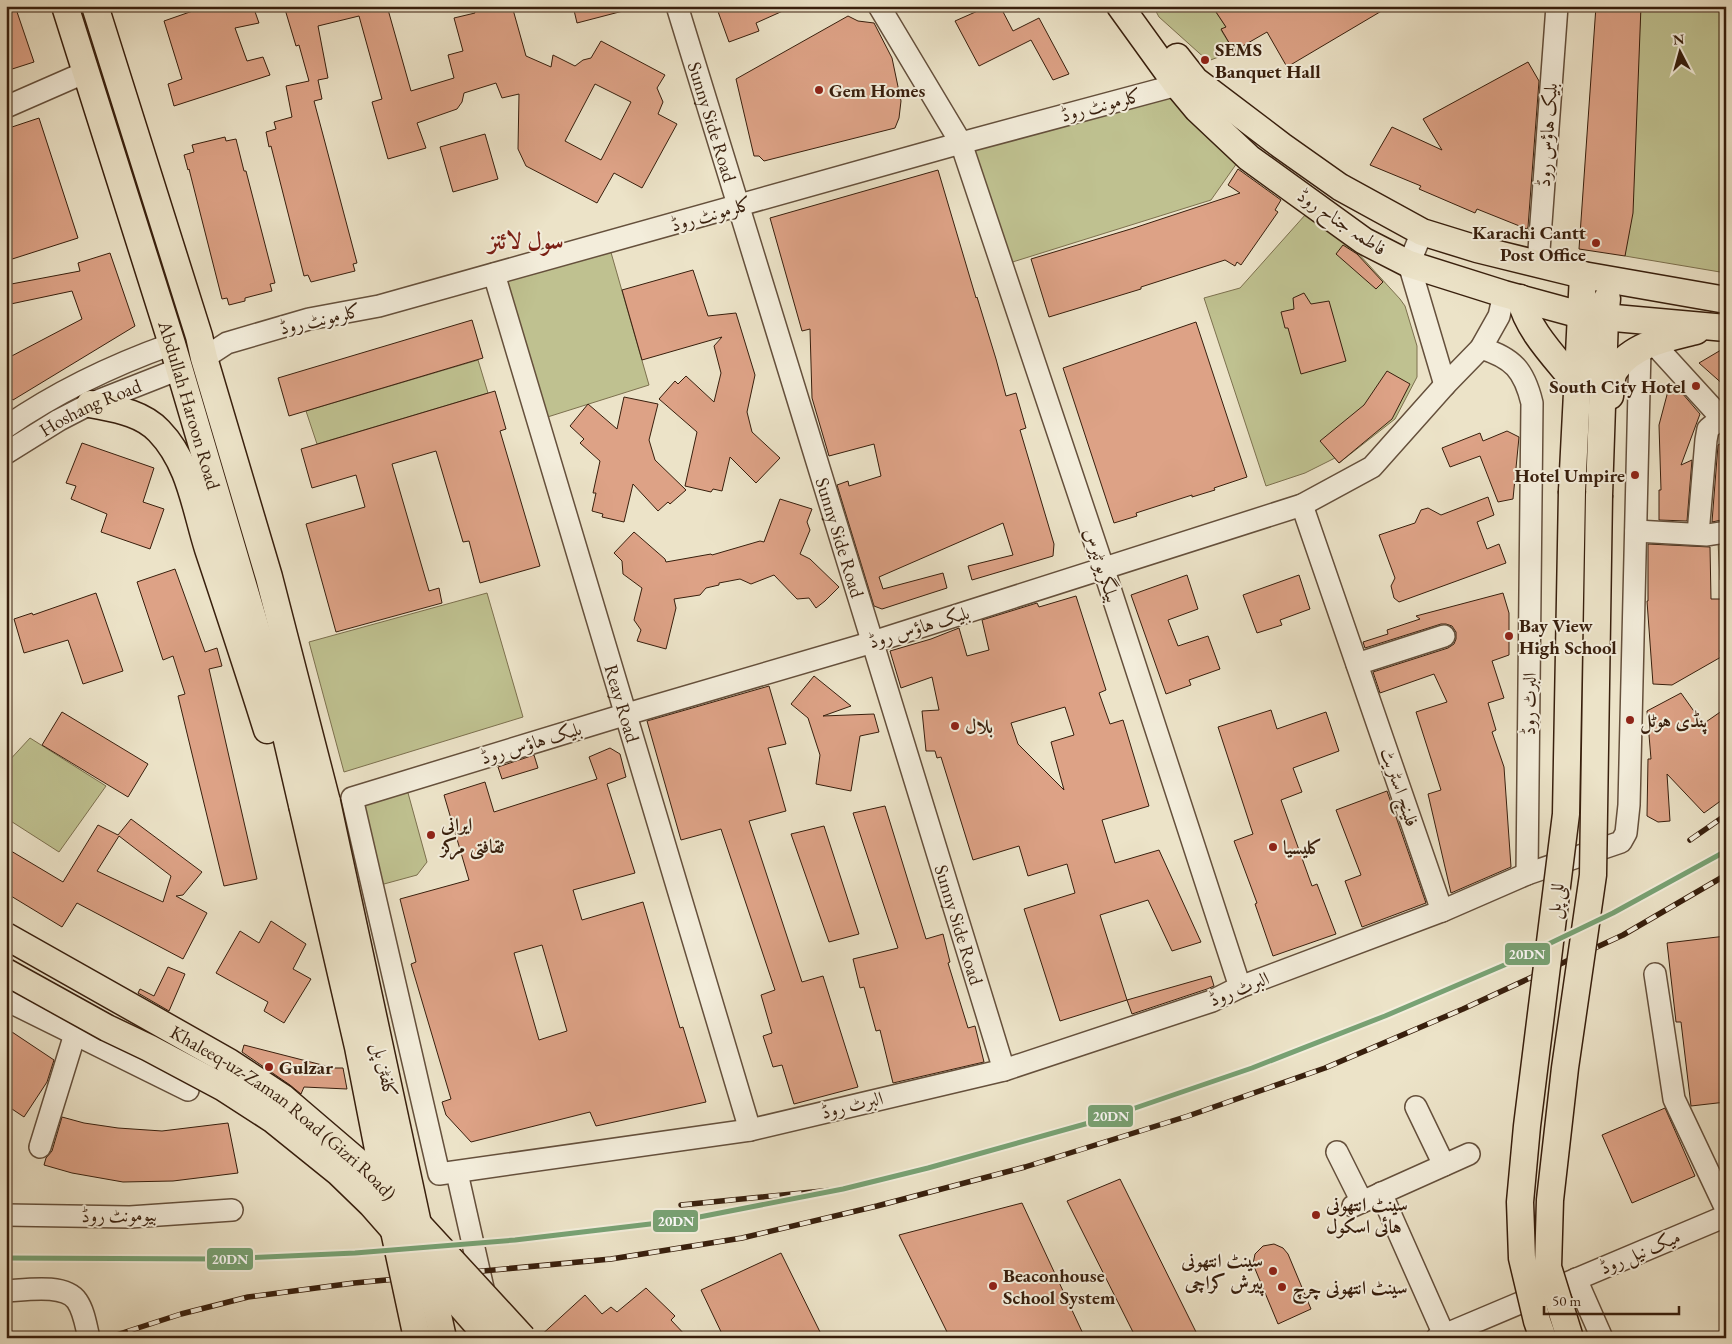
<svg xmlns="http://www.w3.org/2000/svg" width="1732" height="1344" font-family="'EB Garamond',Amiri,serif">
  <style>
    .green { fill: #bfc190; stroke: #7c704e }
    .building { fill: #dda286; stroke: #381f0d; fill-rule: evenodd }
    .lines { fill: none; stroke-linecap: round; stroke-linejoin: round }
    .minor-casing { stroke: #65503c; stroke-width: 24 }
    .major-casing { stroke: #381f0d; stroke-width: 29 }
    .minor { stroke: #f3eddb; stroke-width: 21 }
    .major { stroke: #ece3c8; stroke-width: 26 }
    .rail-casing { stroke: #381f0d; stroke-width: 5.5 }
    .rail { stroke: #f3eddb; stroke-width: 4; stroke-dasharray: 11; stroke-linecap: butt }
    .major-bridge-casing { stroke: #381f0d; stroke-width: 29; stroke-linecap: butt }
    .major-bridge { stroke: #ece3c8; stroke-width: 26 }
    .rail-1-casing { stroke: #f3eddb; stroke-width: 9 }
    .rail-1 { stroke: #78a274; stroke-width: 5 }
    .poi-dot { fill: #8f2418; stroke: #f3eddb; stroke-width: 2 }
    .labels { text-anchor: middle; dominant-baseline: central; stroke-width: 4; stroke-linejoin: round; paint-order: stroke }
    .poi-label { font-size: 19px; font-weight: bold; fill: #381f0d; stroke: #f3eddb; text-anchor: start }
    .street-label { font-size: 19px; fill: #381f0d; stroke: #f3eddb }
    .district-label { font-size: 24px; font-weight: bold; fill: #7a1f14; stroke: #f3eddb }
    .line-badge { stroke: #f3eddb; stroke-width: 2 }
    .badge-label { font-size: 14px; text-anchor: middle; font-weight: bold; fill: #fff }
  </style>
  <rect width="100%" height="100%" fill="#ece3c8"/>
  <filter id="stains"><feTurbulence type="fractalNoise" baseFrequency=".004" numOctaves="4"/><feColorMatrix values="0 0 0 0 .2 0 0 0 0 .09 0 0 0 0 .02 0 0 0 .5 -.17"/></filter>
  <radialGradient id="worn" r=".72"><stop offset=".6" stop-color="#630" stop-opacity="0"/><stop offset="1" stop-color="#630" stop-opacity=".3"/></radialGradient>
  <g class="green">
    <path d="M1153,6H1212L1226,27L1221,30L1234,51L1208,61L1159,17Z"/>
    <path d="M1641,6L1726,9V273L1625,256Z"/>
    <path d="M1177,85L1244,153L1211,200L1003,265L964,144Z"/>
    <path d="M1314,205L1400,299L1405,306L1417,346V377L1395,419L1339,463L1335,458L1305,473L1266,486L1204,298L1240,288Z"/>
    <path d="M608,242L649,385L538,420L494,274Z"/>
    <path d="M478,360L488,393L317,444L306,411Z"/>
    <path d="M1718,542H1726V580H1720Z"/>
    <path d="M487,593L523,717L344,772L309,642Z"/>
    <path d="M30,738L106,786L59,852L6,818V764Z"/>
    <path d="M405,782L427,862L417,875L373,887L352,798Z"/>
  </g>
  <g class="building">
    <path d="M6,6H15L34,62L6,71Z"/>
    <path d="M207,6H253L259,23L235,28L247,61L263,57L270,75L174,106L168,84L182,79L164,21Z"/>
    <path d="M284,6H387L411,91L454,78L448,55L463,51L454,18L475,13L473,6H512L526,56L551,67L553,55L575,66L583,60L591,58L601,41L665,75L657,88L663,102L658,114L677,124L642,188L614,173L597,203L526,166L518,149L519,94L502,98L496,83L464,93L462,102L457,109L417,123L426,148L388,159L372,102L382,99L359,16L318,26L328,78L318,80L322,99L314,101L357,263L353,264L355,271L311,282L308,275L304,276L271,146L269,147L266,132L276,129L274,122L292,117L286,86L309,81L299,45L296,46ZM595,84L631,102L601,160L565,141Z"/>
    <path d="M573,6H622L623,11L577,23Z"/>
    <path d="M716,6H794L756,23L759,31L729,42Z"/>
    <path d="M989,6H1000L1013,31L1039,18L1069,74L1053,80L1031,40L979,66L955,21Z"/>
    <path d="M1212,6H1390L1287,67L1267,32L1234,51L1221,29L1226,27Z"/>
    <path d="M1596,6H1641L1633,213L1625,256L1579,249Z"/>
    <path d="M848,16L858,21L874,23L892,58L901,101L899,118L895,128L764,161L759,156H754L736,79Z"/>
    <path d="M1528,62L1539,81L1528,227L1527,229L1477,209L1475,213L1419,189L1421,186L1370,165L1392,127L1442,150L1423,119Z"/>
    <path d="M39,118L78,238L6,261V129Z"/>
    <path d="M485,134L498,179L453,192L440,147Z"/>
    <path d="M225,137L226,141L236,139L244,171H246L275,283L270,284L272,291L245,298V301L229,305L227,298L222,299L189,169L188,170L184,155L194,152L192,145Z"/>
    <path d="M1238,169L1281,200L1275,210L1278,212L1241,265L1237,262L1235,266L1225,260L1141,287V289L1049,317L1031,259L1134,228L1240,193L1228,185Z"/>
    <path d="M938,170L976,298L977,297L996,359L1006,396L1016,393L1026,428L1020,430L1054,544L1053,556L972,580L968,566L1013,555L1003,523L879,577L883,589L943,573L947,588L882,609L874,606L837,485L848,481L849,486L881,476L874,444L829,456L812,398L810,329L802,331L770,218Z"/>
    <path d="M1343,245L1357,254L1383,282L1376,289L1336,254Z"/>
    <path d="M110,253L135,326L13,400L12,399L6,402V359L82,319L72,291L6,305V285L80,271L78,263Z"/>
    <path d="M693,270L708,316L736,313L755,375L747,412L752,432L780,458L756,483L730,457L722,491L713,489L711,492L685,486L697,432L659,399L675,381L678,384L686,376L714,402L721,373L714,346L722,337L642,360L622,290Z"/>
    <path d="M1304,293L1311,304L1329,301L1346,361L1301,374L1288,328H1285L1281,312L1294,309L1293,298Z"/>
    <path d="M472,320L483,358L289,416L278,378Z"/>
    <path d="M1196,322L1247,477L1214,488L1215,490L1192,497V495L1136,513L1137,516L1114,523L1063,368Z"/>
    <path d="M1726,347V387L1699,363Z"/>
    <path d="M1387,371L1410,384L1392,419L1339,463L1320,441L1364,405Z"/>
    <path d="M1676,386L1700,414L1681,465L1692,460L1687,521L1659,520V490H1661L1659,425L1668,391Z"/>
    <path d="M495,391L506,429L500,431L540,566L480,583L469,541L463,542L436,451L392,464L429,591L439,588L442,603L336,632L306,524L365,507L356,475L312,488L301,449Z"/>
    <path d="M624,397L658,404L649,440L655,460L686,490L670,504L668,502L658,511L633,484L624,522L602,517L603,514L592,511L596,493H593L600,461L580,443L584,439L570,426L588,404L617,429Z"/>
    <path d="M1507,431L1519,437L1513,499L1498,502L1480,456L1450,467L1442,448L1480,433L1483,441Z"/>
    <path d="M1726,441V519L1712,522L1718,445Z"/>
    <path d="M82,443L154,468L143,502L164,509L150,549L101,532L107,514L71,499L76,486L66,483Z"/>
    <path d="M1488,497L1494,515L1477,522L1487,549L1499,544L1506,563L1399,602L1394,598L1391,586L1395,578L1379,535L1415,523L1421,510L1428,508L1441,515Z"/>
    <path d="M780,499L812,509L807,522L810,530L800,554L810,559L839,587L825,601L816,608L809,598L797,599L774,575L751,584L740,579L719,583V585L706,588L700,595L674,599L676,608L666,649L637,641L641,630L634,620L642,588L623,574L622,561L614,553L634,532L665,559L666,562L711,554L712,555L760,541L764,542Z"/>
    <path d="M1648,544L1710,547L1711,599H1723L1726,649L1720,650L1721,657L1672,685L1653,684L1647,601H1648Z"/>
    <path d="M175,569L205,652L217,648L222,666L209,669L257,879L224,886L178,696L185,694L173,656L163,660L137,582Z"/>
    <path d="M1187,575L1198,609L1168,620L1178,646L1208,636L1220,669L1189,680L1191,685L1166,694L1131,595Z"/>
    <path d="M1299,575L1310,609L1280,620L1282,625L1257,633L1243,595Z"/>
    <path d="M96,593L123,671L83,684L68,640L24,653L14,619L32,613L33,615Z"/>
    <path d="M1503,593L1509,613V655L1492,661L1504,698L1488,703L1496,730L1492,732L1504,767L1511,867L1451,893L1428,794L1441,790L1416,712L1447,702L1434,674L1380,693L1373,672L1448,648L1454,644L1456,639V632L1452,626L1446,624H1441L1365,648L1363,642L1388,634L1387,630L1420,619L1416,616Z"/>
    <path d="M1076,596L1106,690L1099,693L1110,724L1123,720L1149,806L1102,820L1115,863L1159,850L1201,942L1172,951L1148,900L1100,915L1127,1000L1060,1021L1024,909L1075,893L1067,864L1028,876L1019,846L973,860L941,757L937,758L935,751H926L922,711L939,710L932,677L901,688L890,651L931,639L959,628L967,656L989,650L982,620L1037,603L1039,607ZM1065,707L1074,735L1051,742L1064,790L1018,744L1011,723Z"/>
    <path d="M814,676L851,706L823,716L874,714L879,732L860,736L851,791L816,784L820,755L808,718L791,704Z"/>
    <path d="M769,686L786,744L768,748L786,811L749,821L802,982L823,976L858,1087L794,1104L782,1065L773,1067L763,1036L772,1033L761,995L775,990L721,829L681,840L647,721Z"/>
    <path d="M1681,693L1703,724L1726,708V797L1704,813L1667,774L1670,821L1658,822L1647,816L1648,759H1651L1647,711Z"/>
    <path d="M1271,710L1277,729L1326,712L1339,751L1293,768L1302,792L1281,800L1312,886L1317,884L1336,934L1273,956L1255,904L1257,903L1234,841L1253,834L1218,727Z"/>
    <path d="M62,712L148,764L128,797L42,745Z"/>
    <path d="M610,748L620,754L626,777L607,784L635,873L573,890L582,920L643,902L680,1028L683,1027L706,1102L596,1126L590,1112L471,1142L446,1115L442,1102L451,1099L411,964L416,962L400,899L469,880L444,795L485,782L494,812L597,779L589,757ZM542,945L567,1031L539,1040L514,953Z"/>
    <path d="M534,755L538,768L502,779L498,767Z"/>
    <path d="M1387,791L1426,903L1362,927L1345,881L1361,875L1336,810Z"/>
    <path d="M885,806L926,939L943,934L950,962L948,963L968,1028L975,1026L984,1062L893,1083L880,1030L876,1031L864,987L860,988L853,959L898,948L853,813Z"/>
    <path d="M131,819L202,872L183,895L176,896L207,913L183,959L77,903L62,927L6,893V848L63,882L98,825L118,835ZM119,836L171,876L163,902L97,871Z"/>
    <path d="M824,826L859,934L829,942L791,834Z"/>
    <path d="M271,921L306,944L293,969L311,979L284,1023L264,1011L268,1002L216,973L240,931L259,943Z"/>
    <path d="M1726,936V1102L1691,1106L1681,1022H1676L1667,943Z"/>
    <path d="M168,967L185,974L169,1011L138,993L140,989L154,996Z"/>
    <path d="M1211,976L1214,986L1207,989L1132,1014L1127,1000Z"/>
    <path d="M6,1028L54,1060L47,1082L24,1117L6,1105Z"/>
    <path d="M244,1045L334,1068H343L347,1089L304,1087L301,1094L290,1085L242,1052Z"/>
    <path d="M1665,1108L1695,1176L1632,1203L1602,1135Z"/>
    <path d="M62,1117L84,1123L118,1128L162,1131L228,1123L238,1173L173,1181L123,1182L72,1173L44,1165L46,1158L52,1151Z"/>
    <path d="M1120,1179L1199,1338H1136L1067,1201Z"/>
    <path d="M1022,1203L1085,1338H950L899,1235Z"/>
    <path d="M1274,1244L1283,1248L1288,1254L1311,1309L1278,1324L1253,1264L1255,1254L1263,1246Z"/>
    <path d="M781,1253L823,1338H724L701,1290Z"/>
    <path d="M646,1288L675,1316L671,1320L688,1338H538L585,1295L602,1314L611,1307L617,1312Z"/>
  </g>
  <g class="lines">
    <defs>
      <g id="minor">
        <path id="s1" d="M677,6L1004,1070"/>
        <path d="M879,6L961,143L1104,570L1240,987"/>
        <path d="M6,107L86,72"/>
        <path d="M1422,232L1409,264L1445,385"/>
        <path d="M1538,264L1557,6"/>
        <path id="s2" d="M494,274L750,1130"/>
        <path d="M1504,294L1499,316L1481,348L1445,385L1372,467L1302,505L873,642L627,714L352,798L439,1174L750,1130L1004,1070L1212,1001L1240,987L1442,911L1527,874L1621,842L1626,833L1629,805L1640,349"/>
        <path d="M1653,343L1726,423"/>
        <path d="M1481,348C1513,358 1524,370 1532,403L1527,874"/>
        <path d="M204,358L227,343L309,319L379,306L961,143L1192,81"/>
        <path d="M6,427C58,391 113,365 172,344"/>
        <path id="s3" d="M6,453L59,420L90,404L179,369"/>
        <path d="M1302,505L1442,911"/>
        <path d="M1636,531L1707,535L1726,532"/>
        <path d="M1698,534L1706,440L1708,429L1726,414"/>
        <path d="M1357,664L1444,636"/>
        <path d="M1655,974L1674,1099L1726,1209"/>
        <path d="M6,1000L188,1090"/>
        <path d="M1416,1107L1444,1165"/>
        <path d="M40,1147L75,1034"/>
        <path d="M1337,1152L1362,1202"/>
        <path d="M457,1173L485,1297"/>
        <path d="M1381,1193L1444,1335"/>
        <path d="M1353,1206L1469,1154"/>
        <path d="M6,1215L130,1217L232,1210"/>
        <path d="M1576,1279L1602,1338"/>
        <path d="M6,1291C25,1290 65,1283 77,1301C84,1311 86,1326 89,1338"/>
        <path d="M1437,1338L1726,1216"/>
      </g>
      <g id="major">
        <path id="s4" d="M65,6L172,344L280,710L302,805"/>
        <path d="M95,6L199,336L204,358L269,577L327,802"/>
        <path d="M1120,6L1177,85L1197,109L1249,158L1364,241L1409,264L1504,294L1581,315L1726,328"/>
        <path d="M1177,57L1195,80L1282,146L1340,187L1422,232L1477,249L1583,275L1726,300"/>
        <path d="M1520,298C1528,332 1557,359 1578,386"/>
        <path d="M1610,396C1611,388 1611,375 1616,369C1633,344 1669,338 1696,331"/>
        <path d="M90,404C114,409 141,412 159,431C190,463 195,508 208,549C228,609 248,669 267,730"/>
        <path d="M1572,491L1583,275"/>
        <path d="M1599,495L1605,317L1607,299"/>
      </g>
    </defs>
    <use href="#minor" class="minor-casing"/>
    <use href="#major" class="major-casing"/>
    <use href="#minor" class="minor"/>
    <use href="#major" class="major"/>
    <defs>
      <g id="rail">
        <path d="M1690,840L1726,815"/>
        <path d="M681,1205L843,1189"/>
        <path d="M107,1338L181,1314L248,1297L354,1283L611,1259L742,1238L877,1206L1025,1167L1188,1116L1325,1068L1463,1009L1623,935L1726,875"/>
      </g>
    </defs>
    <use href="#rail" class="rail-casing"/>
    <use href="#rail" class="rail"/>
    <defs>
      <g id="major-bridge">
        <path d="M327,802L418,1224"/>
        <path d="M302,805L358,1047L386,1190"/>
        <path id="s5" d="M6,936L229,1062L282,1097L372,1174L523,1338"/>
        <path d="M6,972L107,1028L149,1048L224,1088L272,1119L339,1173L371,1204L489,1338"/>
        <path d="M394,1231L417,1338"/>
        <path d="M428,1270L443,1338"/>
        <path d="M1543,1338L1537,1321L1522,1258L1520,1202L1527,1126L1566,814L1572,491"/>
        <path d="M1570,1338L1548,1267L1550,1200L1565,1068L1593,875L1599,495"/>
      </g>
    </defs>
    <use href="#major-bridge" class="major-bridge-casing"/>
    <use href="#major-bridge" class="major-bridge"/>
    <defs>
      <path id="rail-1" d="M6,1258L223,1259L355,1253L515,1240L684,1220L843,1189L928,1168L1103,1119L1252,1068L1385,1016L1509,963L1613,913L1726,851"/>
    </defs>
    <use href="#rail-1" class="rail-1-casing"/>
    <use href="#rail-1" class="rail-1"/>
  </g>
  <g class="poi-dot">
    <circle cx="1205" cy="60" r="5"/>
    <circle cx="819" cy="90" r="5"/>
    <circle cx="1596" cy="243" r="5"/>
    <circle cx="1696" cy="386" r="5"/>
    <circle cx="1635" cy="475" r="5"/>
    <circle cx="1509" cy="636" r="5"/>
    <circle cx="1630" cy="720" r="5"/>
    <circle cx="955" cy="726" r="5"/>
    <circle cx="431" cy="835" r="5"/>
    <circle cx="1273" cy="847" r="5"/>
    <circle cx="269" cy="1067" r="5"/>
    <circle cx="1316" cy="1215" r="5"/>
    <circle cx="1273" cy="1271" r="5"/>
    <circle cx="993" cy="1286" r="5"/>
    <circle cx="1282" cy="1287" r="5"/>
  </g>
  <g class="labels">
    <g class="poi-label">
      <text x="1215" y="49">SEMS<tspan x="1215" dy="22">Banquet Hall</tspan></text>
      <text x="829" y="90">Gem Homes</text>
      <text x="1586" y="232" text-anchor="end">Karachi Cantt<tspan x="1586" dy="22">Post Office</tspan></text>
      <text x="1686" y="386" text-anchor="end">South City Hotel</text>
      <text x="1625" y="475" text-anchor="end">Hotel Umpire</text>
      <text x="1519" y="625">Bay View<tspan x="1519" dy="22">High School</tspan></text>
      <text x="1640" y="720">پنڈی ہوٹل</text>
      <text x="965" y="726">بلال</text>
      <text x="441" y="824">ایرانی<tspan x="441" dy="22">ثقافتی مرکز</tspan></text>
      <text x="1283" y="847">کلیسیا</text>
      <text x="279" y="1067">Gulzar</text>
      <text x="1326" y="1204">سینٹ انتھونی<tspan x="1326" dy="22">ہائی اسکول</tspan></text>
      <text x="1263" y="1260" text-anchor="end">سینٹ انتھونی<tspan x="1263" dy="22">پیرش کراچی</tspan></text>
      <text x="1003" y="1275">Beaconhouse<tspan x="1003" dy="22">School System</tspan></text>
      <text x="1292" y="1287">سینٹ انتھونی چرچ</text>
    </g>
    <g class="street-label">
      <text transform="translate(1101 105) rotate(-15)">کلرمونٹ روڈ</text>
      <text stroke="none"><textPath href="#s1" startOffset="121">Sunny Side Road</textPath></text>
      <text transform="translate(1547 135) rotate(-86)">بلیک ہاؤس روڈ</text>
      <text transform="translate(711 214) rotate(-16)">کلرمونٹ روڈ</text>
      <text transform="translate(1342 222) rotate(34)">فاطمہ جناح روڈ</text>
      <text transform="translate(320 319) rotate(-13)">کلرمونٹ روڈ</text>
      <text stroke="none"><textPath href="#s4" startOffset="418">Abdullah Haroon Road</textPath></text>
      <text stroke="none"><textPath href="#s3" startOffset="96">Hoshang Road</textPath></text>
      <text stroke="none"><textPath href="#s1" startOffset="556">Sunny Side Road</textPath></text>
      <text transform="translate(1102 565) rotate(72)">بیلگریو ٹیرس</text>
      <text transform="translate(919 627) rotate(-17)">بلیک ہاؤس روڈ</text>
      <text stroke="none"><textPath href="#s2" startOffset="448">Reay Road</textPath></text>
      <text transform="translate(1529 704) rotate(-89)">البرٹ روڈ</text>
      <text transform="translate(531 743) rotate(-17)">بلیک ہاؤس روڈ</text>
      <text transform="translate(1400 787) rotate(71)">فلینچ اسٹریٹ</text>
      <text transform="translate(1555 901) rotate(-83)">للی پل</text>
      <text stroke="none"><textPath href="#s1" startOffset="961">Sunny Side Road</textPath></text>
      <text transform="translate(1239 989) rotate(-22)">البرٹ روڈ</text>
      <text transform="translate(385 1070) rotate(78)">کلفٹن پل</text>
      <text transform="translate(852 1105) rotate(-14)">البرٹ روڈ</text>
      <text stroke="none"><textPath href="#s5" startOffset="330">Khaleeq-uz-Zaman Road (Gizri Road)</textPath></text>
      <text transform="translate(119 1215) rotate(-1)">بیومونٹ روڈ</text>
      <text transform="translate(1640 1252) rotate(-23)">میک نیل روڈ</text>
    </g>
    <g class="district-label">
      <text x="526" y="240">سول لائنز</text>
    </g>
  </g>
  <g class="line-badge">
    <rect x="1504" y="942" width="47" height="24" rx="5" fill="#78a274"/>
    <rect x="1087" y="1104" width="47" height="24" rx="5" fill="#78a274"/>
    <rect x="652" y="1209" width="47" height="24" rx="5" fill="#78a274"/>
    <rect x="206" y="1247" width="48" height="24" rx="5" fill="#78a274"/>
  </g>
  <g class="badge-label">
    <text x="1527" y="959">20DN</text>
    <text x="1111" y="1121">20DN</text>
    <text x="676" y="1226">20DN</text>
    <text x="230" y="1264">20DN</text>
  </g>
  <rect width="1732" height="1344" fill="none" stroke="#ece3c8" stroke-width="25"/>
  <rect x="8" y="8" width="1717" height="1329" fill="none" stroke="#381f0d" stroke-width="2.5"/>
  <rect x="12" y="12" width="1707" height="1319" fill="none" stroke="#381f0d"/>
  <g transform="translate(1680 52) rotate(354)" stroke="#f3eddb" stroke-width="4" paint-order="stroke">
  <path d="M0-4L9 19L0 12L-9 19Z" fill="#381f0d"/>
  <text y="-8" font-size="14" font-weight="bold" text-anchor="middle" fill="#381f0d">N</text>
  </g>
  <path d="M1544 1306v8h135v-8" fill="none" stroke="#381f0d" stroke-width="2.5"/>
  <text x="1552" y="1306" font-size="15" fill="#381f0d" stroke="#f3eddb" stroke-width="4" paint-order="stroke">50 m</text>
  <rect width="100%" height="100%" filter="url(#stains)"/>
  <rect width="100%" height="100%" fill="url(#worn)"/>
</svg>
